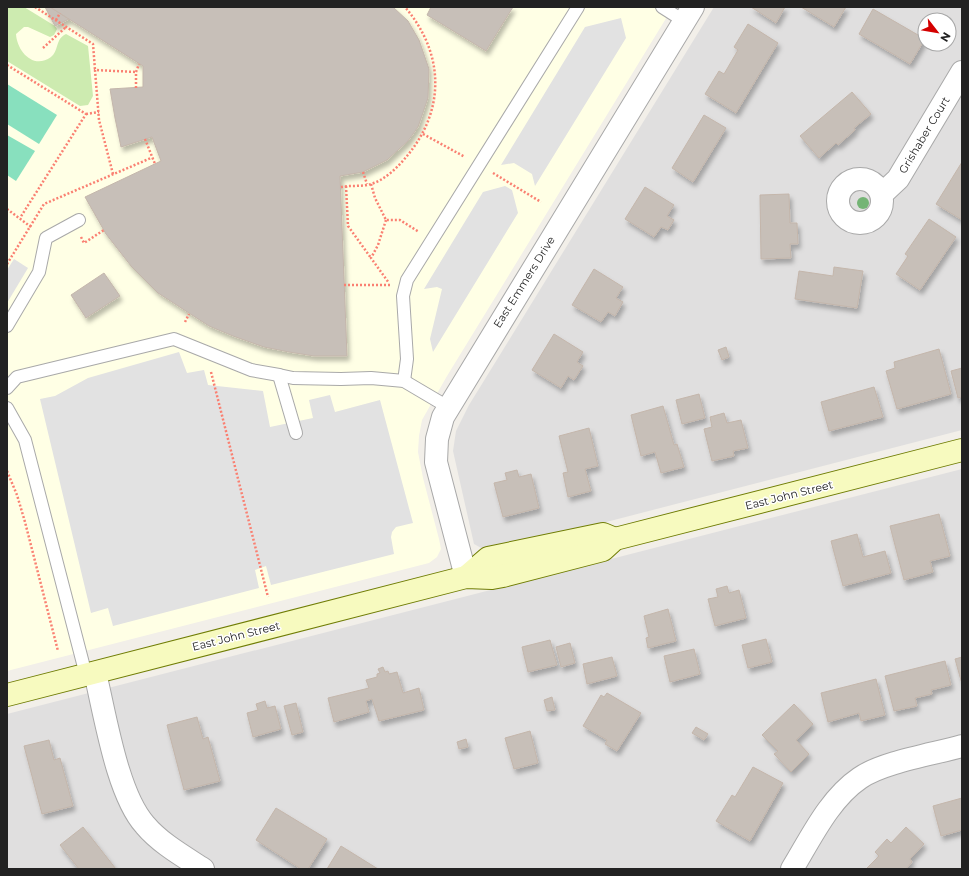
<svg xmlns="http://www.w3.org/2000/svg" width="969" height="876" font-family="Montserrat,sans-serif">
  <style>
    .residential { fill: #e0dfdf; fill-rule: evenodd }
    .education { fill: #ffffe5 }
    .grass { fill: #cdebb0 }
    .pitch { fill: #88e0be }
    .parking { fill: #e2e2e2 }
    .building { fill: #c7bfb8; stroke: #c4b6ab; filter: url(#shadow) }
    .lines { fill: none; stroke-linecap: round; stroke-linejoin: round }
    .lane-casing { stroke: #a9a9a9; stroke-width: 14 }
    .street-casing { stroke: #a9a9a9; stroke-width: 24 }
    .secondary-casing { stroke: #707d05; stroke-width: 24 }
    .path { stroke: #fa8072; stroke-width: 2.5; stroke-dasharray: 2 2; stroke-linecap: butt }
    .lane { stroke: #fff; stroke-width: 12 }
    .street { stroke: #fff; stroke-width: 22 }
    .secondary { stroke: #f7fabf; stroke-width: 22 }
    .tree { fill: #74b475 }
    .labels { text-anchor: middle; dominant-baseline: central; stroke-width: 3; stroke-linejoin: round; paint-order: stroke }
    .street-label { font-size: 11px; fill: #222; stroke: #fff }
  </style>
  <defs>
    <filter id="shadow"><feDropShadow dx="2.5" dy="4.5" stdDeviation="2" flood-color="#0004"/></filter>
  </defs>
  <rect width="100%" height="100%" fill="#f2efe9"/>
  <g class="residential">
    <path d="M714,7H962V430L494,551L483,549L474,544L453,451L456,431L469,405ZM925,20H949V44H925Z"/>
    <path d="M962,469V869H7V714Z"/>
  </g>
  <path class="education" d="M7,7H673L447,376L422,420L419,436L418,452L423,478L439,539L441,549L437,557L429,563L7,671Z"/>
  <path class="grass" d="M7,7H24L55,26L57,29L54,35L50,37L28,27H24L16,34C17,51 33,70 51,57C59,51 55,39 66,34L88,46L93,96L88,105L80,106L7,61Z"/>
  <g class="pitch">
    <path d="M7,84L57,115L39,144L7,124Z"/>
    <path d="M7,135L35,151L16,181L7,175Z"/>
  </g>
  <g class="parking">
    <path d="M621,18L626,38L535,186L532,174L514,163L501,165L585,27Z"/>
    <path d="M505,186L512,190L518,213L433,352L430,339L442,289L437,287L424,289L483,192Z"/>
    <path d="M14,259L28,268L7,303V270Z"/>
    <path d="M179,352L187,373L204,370L208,385L263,391L270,427L313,418L309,400L330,395L335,412L380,400L413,523L396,527L392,532L391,537L394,554L271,585L266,566L255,570L259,588L113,626L108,608L91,613L40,399L55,396L88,378Z"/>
  </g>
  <g class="building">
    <path d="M45,7H50L69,19L55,26Z"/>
    <path d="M50,7H393L408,21L419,40L429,69L428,98L418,127L408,141L387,160L363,172L340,176L347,356H314L289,352L264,347L233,336L209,326L158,293L131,266L106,234L85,197L161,161L152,137L121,147L115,118L110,89L143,87V66Z"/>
    <path d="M431,7H513L486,51L427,15Z"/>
    <path d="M751,7H785L776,23Z"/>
    <path d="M801,7H846L834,27Z"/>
    <path d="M873,9L925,39L910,64L859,34Z"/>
    <path d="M748,24L778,43L736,113L705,94L719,71L724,74L738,50L734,47Z"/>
    <path d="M852,92L871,114L854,128L855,130L838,145L836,143L819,158L800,136Z"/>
    <path d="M704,115L726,128L693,182L672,168Z"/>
    <path d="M962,162V220L936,204Z"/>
    <path d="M645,187L674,205L667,216L674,220L668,230L661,227L654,237L625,219Z"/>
    <path d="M789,194L790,223H797L798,244H790L791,258L761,259L760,195Z"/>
    <path d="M929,219L956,237L920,290L896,274L908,256L905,254Z"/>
    <path d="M834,267L863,271L857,308L795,299L799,271L833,276Z"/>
    <path d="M594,269L623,287L616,298L623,302L615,316L608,312L601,322L572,305Z"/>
    <path d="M104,273L120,296L86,318L71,295Z"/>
    <path d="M554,334L583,352L577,362L583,366L574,380L568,376L561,388L532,370Z"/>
    <path d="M726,347L729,357L722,360L718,350Z"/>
    <path d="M939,349L951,394L897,409L886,371L895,368L894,362Z"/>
    <path d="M962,368V397L958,398L951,371Z"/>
    <path d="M874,387L883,417L829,431L821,402Z"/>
    <path d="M699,394L705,418L682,424L676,400Z"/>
    <path d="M663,406L674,445L677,444L684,467L661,473L655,452L641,456L631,415Z"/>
    <path d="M724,413L727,423L741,420L748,448L733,451L734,456L712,461L704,429L712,427L710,417Z"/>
    <path d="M589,428L598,466L585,469L591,491L568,497L563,473L568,472L559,436Z"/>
    <path d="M517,470L519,477L531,474L539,508L503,517L494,483L507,480L505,473Z"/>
    <path d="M939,514L950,556L930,561L933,572L904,580L890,526Z"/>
    <path d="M857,534L863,557L885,551L891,573L843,586L831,541Z"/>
    <path d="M727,586L729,593L739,590L746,618L715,626L708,599L718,597L716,589Z"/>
    <path d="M668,609L676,641L648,648L646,638L649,637L644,616Z"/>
    <path d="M766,639L772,662L748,668L742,645Z"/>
    <path d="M550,640L557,665L528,672L522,647Z"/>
    <path d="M570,643L575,663L561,667L556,647Z"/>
    <path d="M694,649L700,674L670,682L664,656Z"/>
    <path d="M612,657L617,676L587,684L583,664Z"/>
    <path d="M962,657V684L955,659Z"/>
    <path d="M945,661L951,685L931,690L932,694L915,698L917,706L894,711L885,676Z"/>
    <path d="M383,667L385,672L388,671L389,674L397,672L403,693L419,688L424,710L379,721L372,699L366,701L369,712L334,722L328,698L369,688L366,680L377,677V674L380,673L378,669Z"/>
    <path d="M876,679L885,715L861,721L859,713L828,722L821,693Z"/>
    <path d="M607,693L641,713L617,751L605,744L607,740L583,726L601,695L604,697Z"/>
    <path d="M552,697L555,710L547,711L544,700Z"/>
    <path d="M265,701L267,708L275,706L281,729L253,737L247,713L258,710L256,704Z"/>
    <path d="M296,703L303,732L292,735L284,706Z"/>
    <path d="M794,704L813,724L796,740L809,754L791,772L774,754L778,751L762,735Z"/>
    <path d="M197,717L203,739L208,737L220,781L184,790L167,725Z"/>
    <path d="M696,727L708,734L704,740L692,733Z"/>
    <path d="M530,731L538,763L514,769L505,738Z"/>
    <path d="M466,739L468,747L459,749L457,742Z"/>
    <path d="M49,740L54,760L60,758L73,806L42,814L24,746Z"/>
    <path d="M753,767L783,783L750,841L716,821L732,795L735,797Z"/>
    <path d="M962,798V830L941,836L933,806Z"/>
    <path d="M276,808L327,839L308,869H301L256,840Z"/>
    <path d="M83,827L116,869H79L60,845Z"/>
    <path d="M906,827L924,844L910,859L912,862L906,869H866L879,856L875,852L887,839L891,843Z"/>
    <path d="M341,846L378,869H327Z"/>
  </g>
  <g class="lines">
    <defs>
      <g id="lane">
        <path d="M662,7L684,21"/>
        <path d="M7,326L39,272L46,238L79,220"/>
        <path d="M279,375L296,433"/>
        <path d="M404,381L407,359L403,296L407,280L578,7"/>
        <path d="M7,388L17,377L174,339L251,370L279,375L293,378L341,379L371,378L404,381L448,407"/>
        <path d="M7,408L25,440L86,675"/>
      </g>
      <g id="street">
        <circle cx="860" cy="201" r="22"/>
        <path d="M882,194L898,179L962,72"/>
        <path d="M466,577L436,462L437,439L443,417L693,7"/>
        <path d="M95,673C105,714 117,794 145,825C160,843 183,856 203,869"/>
        <path d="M792,869C811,838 829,799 860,778C883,762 934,754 962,746"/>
      </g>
      <g id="secondary">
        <path d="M466,577L488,558L603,534L615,539"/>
        <path d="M7,695L466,577L492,578L503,576L603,550L615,539L962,450"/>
      </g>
    </defs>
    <use href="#lane" class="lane-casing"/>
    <use href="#street" class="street-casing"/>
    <use href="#secondary" class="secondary-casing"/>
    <g class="path">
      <path d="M35,7L93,44L95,70"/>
      <path d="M56,20L60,13"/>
      <path d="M43,48L66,27"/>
      <path d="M7,65L86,114L20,218"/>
      <path d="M136,88V72L139,64"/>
      <path d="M86,114L99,112"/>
      <path d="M423,134L465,157"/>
      <path d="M145,139L155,164"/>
      <path d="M363,172L367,184"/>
      <path d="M493,173L541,202"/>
      <path d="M113,174L99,120L95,70L136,72"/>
      <path d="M371,184L375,198L386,220H400L419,232"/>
      <path d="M346,186L348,226L371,258"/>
      <path d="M341,187C350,185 362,187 371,184C385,180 398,167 407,156C446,109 444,53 405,7"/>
      <path d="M7,209L31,227"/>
      <path d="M386,220L378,245L371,258L389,283"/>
      <path d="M81,237L84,243L104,230"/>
      <path d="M7,264L44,204L151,158"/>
      <path d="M344,285H390"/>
      <path d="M185,322L189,314"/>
      <path d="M211,372L268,597"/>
      <path d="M7,471L17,495L25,522L58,651"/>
    </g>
    <use href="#lane" class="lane"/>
    <use href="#street" class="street"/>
    <use href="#secondary" class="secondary"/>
  </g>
  <circle class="tree" cx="863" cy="203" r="6"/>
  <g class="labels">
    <g class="street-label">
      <text transform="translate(924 135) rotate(-59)">Grishaber Court</text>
      <text transform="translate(524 282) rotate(-58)">East Emmers Drive</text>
      <text transform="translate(789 495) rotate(-14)">East John Street</text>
      <text transform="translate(236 636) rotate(-14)">East John Street</text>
    </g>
  </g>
  <rect width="969" height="876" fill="none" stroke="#222222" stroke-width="16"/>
  <g transform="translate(937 32) rotate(121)"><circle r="19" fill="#ffffff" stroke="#a7a7a7"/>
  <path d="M0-3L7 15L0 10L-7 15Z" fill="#d40000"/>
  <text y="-6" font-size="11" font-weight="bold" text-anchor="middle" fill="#222222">N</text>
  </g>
</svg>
